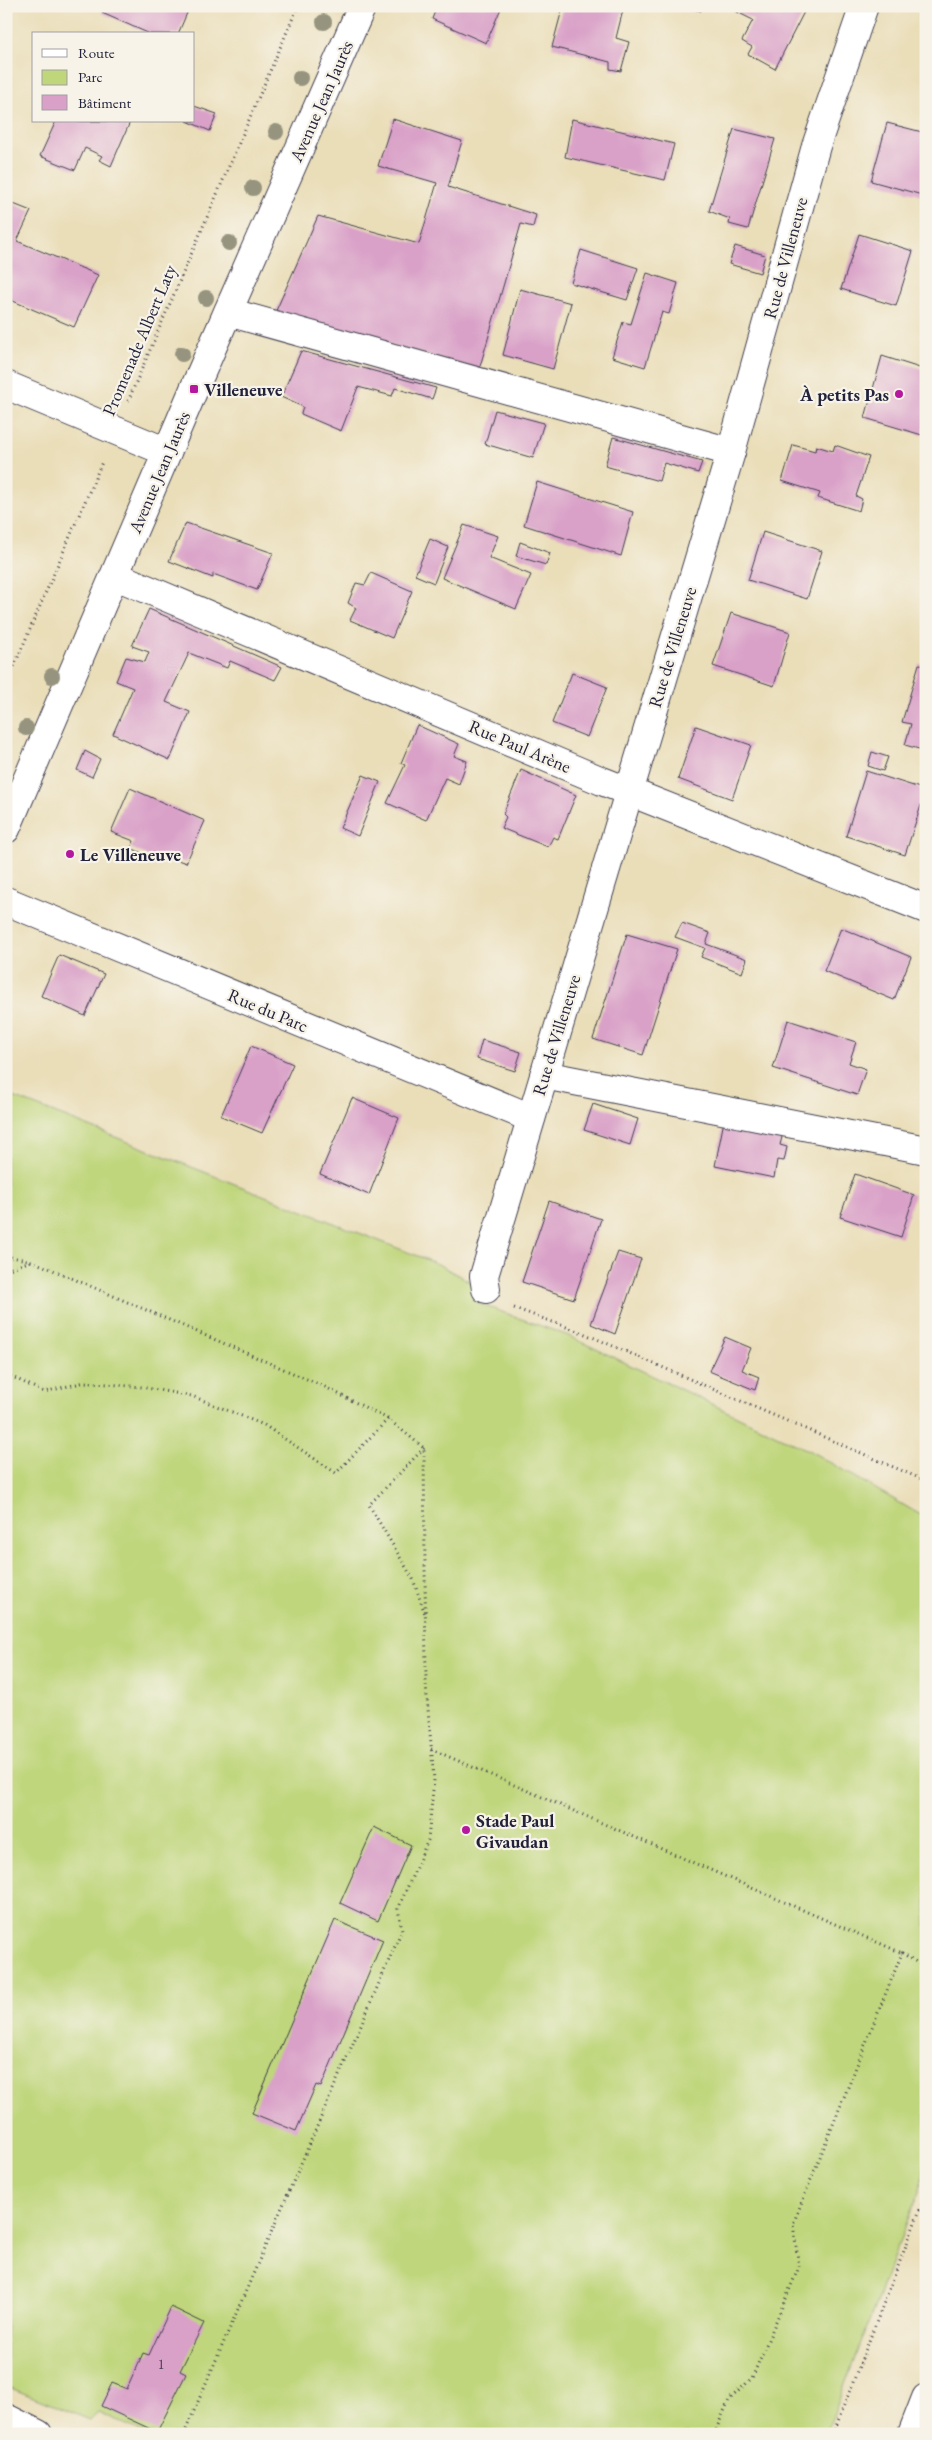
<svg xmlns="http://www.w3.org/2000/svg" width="932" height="2440" font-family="'EB Garamond',serif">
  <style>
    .green { fill: #bfd67b; stroke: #707c5b }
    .building { fill: #d9a0c8 }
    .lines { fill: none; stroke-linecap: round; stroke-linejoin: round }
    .minor-casing { stroke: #403e4e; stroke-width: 30 }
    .major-casing { stroke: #403e4e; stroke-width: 30 }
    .path { stroke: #403e4e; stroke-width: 3; stroke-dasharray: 1 4; stroke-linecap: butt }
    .minor { stroke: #fff; stroke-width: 28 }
    .major { stroke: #fff; stroke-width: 28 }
    .tree { fill: #96947e }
    .poi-dot { fill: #b5179e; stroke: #f7f3e8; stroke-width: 2 }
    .labels { text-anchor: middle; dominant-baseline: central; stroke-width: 4.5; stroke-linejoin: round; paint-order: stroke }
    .number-label { font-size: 15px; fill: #50425e }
    .street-label { font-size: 18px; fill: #22223b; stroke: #f7f3e8 }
    .poi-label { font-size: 18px; font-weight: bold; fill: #22223b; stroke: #f7f3e8; text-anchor: start }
  </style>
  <rect width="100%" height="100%" fill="#f7f3e8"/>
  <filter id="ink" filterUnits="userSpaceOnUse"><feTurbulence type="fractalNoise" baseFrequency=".02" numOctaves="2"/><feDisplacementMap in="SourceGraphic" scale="10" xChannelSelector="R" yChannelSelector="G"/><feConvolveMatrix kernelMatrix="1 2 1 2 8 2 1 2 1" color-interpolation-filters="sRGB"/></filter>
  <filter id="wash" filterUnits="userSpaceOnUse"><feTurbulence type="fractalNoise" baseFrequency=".0096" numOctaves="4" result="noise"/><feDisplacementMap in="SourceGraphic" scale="20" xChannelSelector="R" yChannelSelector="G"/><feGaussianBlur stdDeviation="1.12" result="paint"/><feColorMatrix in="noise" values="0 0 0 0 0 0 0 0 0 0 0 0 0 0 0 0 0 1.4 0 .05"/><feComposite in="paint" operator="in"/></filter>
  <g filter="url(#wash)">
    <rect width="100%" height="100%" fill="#eadeb9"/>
    <path class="green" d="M6,1094L438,1264L483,1289L477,1303L569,1336L810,1451L926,1518V2142L923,2180L826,2434H147L98,2412L90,2420L6,2386Z"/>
    <g id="blocks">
      <g class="building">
        <path d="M105,6H190L178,34H150L102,13Z"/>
        <path d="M437,6H502L486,43L432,19Z"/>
        <path d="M563,6H624L616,38L629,42L621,71L610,69V62L552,47Z"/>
        <path d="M677,6H702L701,11Z"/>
        <path d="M735,6H807L775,69L748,54L752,47L742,41L753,20L733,10Z"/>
        <path d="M194,106L217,114L210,131L187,121H194Z"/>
        <path d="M393,119L462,141L448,187L536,215L533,227L521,224L479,370L275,313L318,216L419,244L437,183L378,166Z"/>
        <path d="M572,119L674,144L665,180L565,157Z"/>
        <path d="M56,121H129L130,122L111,166L99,160L102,156L85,148L75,170L40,156Z"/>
        <path d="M887,123L926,133V196L871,181Z"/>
        <path d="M734,129L775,139L748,229L729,224L730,219L709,211Z"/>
        <path d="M6,201L31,211L17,241L98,275L74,327L6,298Z"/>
        <path d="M859,234L913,251L896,306L841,289Z"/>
        <path d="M735,246L765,255L760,273L729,264Z"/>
        <path d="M581,250L638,268L627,300L571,283Z"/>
        <path d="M647,273L678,283L669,314L662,312L645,367L612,357L623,322L631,324Z"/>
        <path d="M520,289L571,303L553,369L503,355Z"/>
        <path d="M301,351L436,388L432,399L395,388L392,396L358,387L341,431L301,414L303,407L281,397Z"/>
        <path d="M882,356L926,370V421L922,435L865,418Z"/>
        <path d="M495,410L544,423L533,458L485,444Z"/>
        <path d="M613,437L702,462L698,473L664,463L659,481L605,466Z"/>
        <path d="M793,445L815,451L816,446L833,451L835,445L869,457L856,496L862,499L859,511L818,498L820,493L782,481Z"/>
        <path d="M537,482L633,512L621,556L524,525Z"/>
        <path d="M186,523L273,553L257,590L213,574V578L169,561Z"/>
        <path d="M464,525L498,536L489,558L531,575L516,609L442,578Z"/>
        <path d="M763,532L822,551L807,599L748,580Z"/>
        <path d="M430,539L448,547L434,583L415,575Z"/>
        <path d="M520,542L550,553L546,565L516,556Z"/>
        <path d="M371,573L412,591L392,638L350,620L356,608L348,603L356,583L365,585Z"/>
        <path d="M149,609L282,667L275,680L230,661L227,668L189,653L166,702L190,712L170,760L113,734L133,688L116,681L126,657L145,662L149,652L132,646Z"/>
        <path d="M731,613L790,632L774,686L713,666Z"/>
        <path d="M919,664L926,665V751L905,745L911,724L902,722Z"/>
        <path d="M572,673L607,687L587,737L552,723Z"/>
        <path d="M417,725L459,744L454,756L467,761L459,784L445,778L426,820L387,803L405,765L401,763Z"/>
        <path d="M696,726L751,745L732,799L678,779Z"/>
        <path d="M85,751L100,759L92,777L77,770Z"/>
        <path d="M872,752L888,757L883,771L868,766Z"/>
        <path d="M521,770L576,795L558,839L553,837L548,847L501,828L506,817L503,814Z"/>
        <path d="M866,771L926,790L905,855L846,836Z"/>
        <path d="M363,775L380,782L358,836L340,828Z"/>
        <path d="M130,788L205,821L186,863L164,855L161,862L131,848L134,841L111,832Z"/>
        <path d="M682,923L710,933L706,944L747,959L742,973L701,957L705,948L675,937Z"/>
        <path d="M841,928L911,957L894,1000L824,971Z"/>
        <path d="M627,934L677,949L643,1055L593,1039Z"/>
        <path d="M59,955L104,974L85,1016L41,996Z"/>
        <path d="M788,1020L856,1042L849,1063L866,1069L857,1095L773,1068Z"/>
        <path d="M482,1040L521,1052L515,1071L477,1059Z"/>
        <path d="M251,1046L293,1064L262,1133L221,1116Z"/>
        <path d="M352,1098L399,1118L369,1195L320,1174Z"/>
        <path d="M593,1104L638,1119L630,1145L584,1130Z"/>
        <path d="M724,1121L783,1133L780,1145L787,1147L784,1161L777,1160L774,1178L715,1166Z"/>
        <path d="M855,1174L914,1195L901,1237L840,1217Z"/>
        <path d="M549,1201L601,1219L574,1299L522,1282Z"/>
        <path d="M618,1252L641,1259L615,1334L591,1324Z"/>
        <path d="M725,1337L751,1348L742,1370L759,1377L755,1390L709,1371Z"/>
        <path d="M374,1827L411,1845L378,1921L340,1903Z"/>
        <path d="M335,1920L383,1940L321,2087L316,2085L296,2131L252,2113Z"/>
        <path d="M171,2307L204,2323L180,2371L186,2374L157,2432L101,2406L112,2383L127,2389L143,2353L149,2355Z"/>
      </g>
    </g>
  </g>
  <g filter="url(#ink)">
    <use href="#blocks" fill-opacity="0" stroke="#403e4e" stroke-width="1"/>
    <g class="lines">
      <defs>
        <g id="minor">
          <path d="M228,312L731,452"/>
          <path d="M6,385L167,452"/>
          <path d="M116,576L602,781L926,909"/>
          <path d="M6,901L531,1118"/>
          <path d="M544,1075L926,1150"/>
          <path d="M486,1289L484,1276L731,452L816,146L864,6"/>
          <path d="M6,2418L38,2434"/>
          <path d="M912,2434L926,2398"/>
        </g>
        <path id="major" d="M6,829L194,389L362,6"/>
      </defs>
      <use href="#minor" class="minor-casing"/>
      <use href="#major" class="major-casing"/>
      <g class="path">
        <path d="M128,401L298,6"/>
        <path d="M6,685L102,462"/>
        <path d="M6,1256L32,1261L323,1386L388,1419"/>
        <path d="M6,1270L31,1261"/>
        <path d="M514,1308L583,1333L926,1481"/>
        <path d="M6,1374L44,1392L85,1382L141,1387L192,1396L264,1425L336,1473L388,1419L424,1448L426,1685L434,1780L428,1840L398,1909L402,1930L184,2434"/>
        <path d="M424,1448L369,1505L413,1579L425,1614"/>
        <path d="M431,1749L902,1953"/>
        <path d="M714,2434L729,2400L752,2378L799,2267L793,2224L902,1953L926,1968"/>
        <path d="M833,2434L926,2194"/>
      </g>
      <use href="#minor" class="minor"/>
      <use href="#major" class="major"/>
    </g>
    <g class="tree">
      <circle cx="324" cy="22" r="8"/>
      <circle cx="300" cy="78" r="8"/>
      <circle cx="276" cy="132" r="8"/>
      <circle cx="253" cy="188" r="8"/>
      <circle cx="229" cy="243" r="8"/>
      <circle cx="206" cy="298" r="8"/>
      <circle cx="182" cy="354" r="8"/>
      <circle cx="52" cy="676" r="8"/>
      <circle cx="26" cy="728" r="8"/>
    </g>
  </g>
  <g class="poi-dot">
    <rect x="189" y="384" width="10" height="10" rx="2.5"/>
    <circle cx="899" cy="394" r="5"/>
    <circle cx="70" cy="854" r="5"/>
    <circle cx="466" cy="1830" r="5"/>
  </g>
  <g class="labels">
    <g class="number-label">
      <text x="161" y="2363">1</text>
    </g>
    <g class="street-label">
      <text transform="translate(321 101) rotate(-66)">Avenue Jean Jaurès</text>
      <text transform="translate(785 258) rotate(-75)">Rue de Villeneuve</text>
      <text transform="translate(139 340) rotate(-67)">Promenade Albert Laty</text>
      <text transform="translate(159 472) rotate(-67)">Avenue Jean Jaurès</text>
      <text transform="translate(672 647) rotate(-73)">Rue de Villeneuve</text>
      <text transform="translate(520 746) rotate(23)">Rue Paul Arène</text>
      <text transform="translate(268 1010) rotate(23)">Rue du Parc</text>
      <text transform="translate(556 1035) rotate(-73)">Rue de Villeneuve</text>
    </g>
    <g class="poi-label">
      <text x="204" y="389">Villeneuve</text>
      <text x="889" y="394" text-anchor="end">À petits Pas</text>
      <text x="80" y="854">Le Villeneuve</text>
      <text x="476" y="1820">Stade Paul<tspan x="476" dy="21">Givaudan</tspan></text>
    </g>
  </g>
  <rect width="932" height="2440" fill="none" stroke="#f7f3e8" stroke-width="25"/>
  <rect x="32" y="32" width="162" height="90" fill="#f7f3e8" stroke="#a29fa3"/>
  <rect x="42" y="49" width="25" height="8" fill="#ffffff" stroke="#a29fa3"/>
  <text x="78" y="58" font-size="15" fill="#22223b">Route</text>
  <rect x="42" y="70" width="25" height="15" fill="#bfd67b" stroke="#a29fa3"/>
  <text x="78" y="82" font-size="15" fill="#22223b">Parc</text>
  <rect x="42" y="95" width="25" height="15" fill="#d9a0c8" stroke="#a29fa3"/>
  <text x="78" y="108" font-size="15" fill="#22223b">Bâtiment</text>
</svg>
